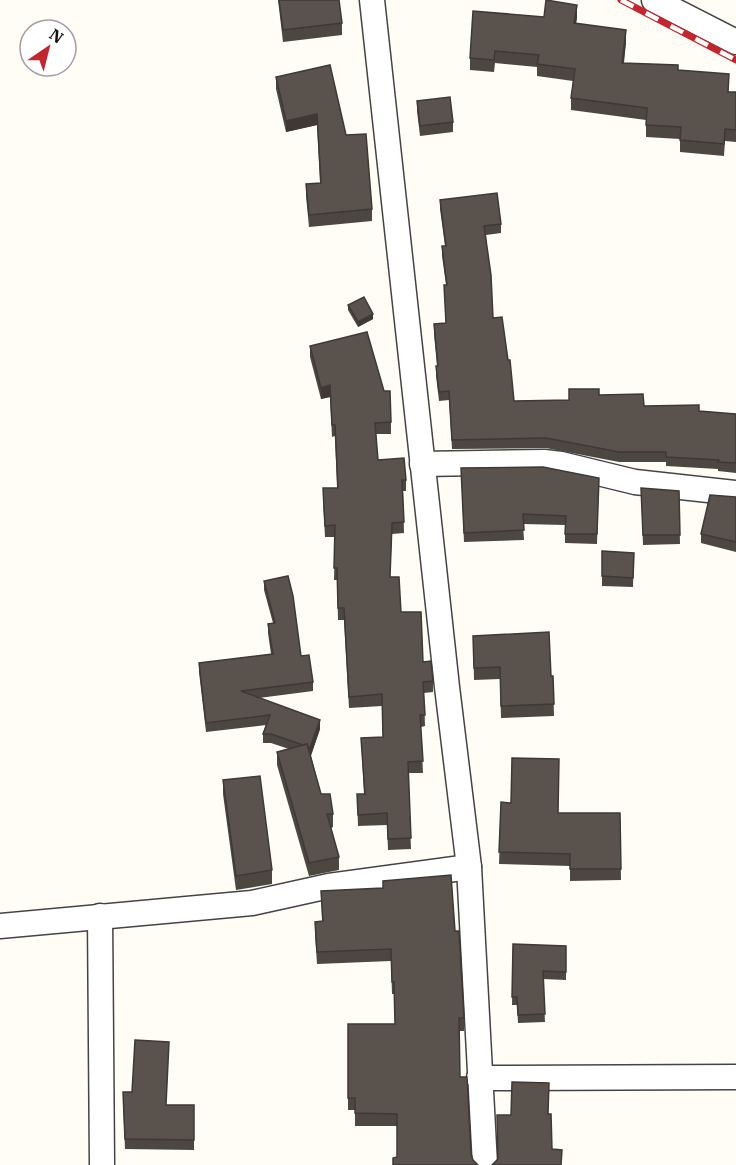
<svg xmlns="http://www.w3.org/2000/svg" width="736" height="1165" font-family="'IBM Plex Serif',serif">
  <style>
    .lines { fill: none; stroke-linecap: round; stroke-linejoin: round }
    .minor-casing { stroke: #444; stroke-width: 27 }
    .minor { stroke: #fff; stroke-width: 24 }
    .rail-casing { stroke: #c4262e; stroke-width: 7 }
    .rail { stroke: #fff; stroke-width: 4.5; stroke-dasharray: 14; stroke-linecap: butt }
    .wall { fill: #4d4742 }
    .shaded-wall { fill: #3f3936 }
    .building { fill: #5a524d; stroke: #3f3936; stroke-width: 1.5 }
  </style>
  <rect width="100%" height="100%" fill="#fffdf5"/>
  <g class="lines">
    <defs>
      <g id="minor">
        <path d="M372,0L447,687L469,867L485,1165"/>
        <path d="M654,0L736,42"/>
        <path d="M422,464L544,462L561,464L635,482L736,493"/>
        <path d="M100,916L102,1165"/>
        <path d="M0,926L252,903L329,886L469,867"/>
        <path d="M479,1078L736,1077"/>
      </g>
    </defs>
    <use href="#minor" class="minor-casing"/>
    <use href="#minor" class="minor"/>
    <defs>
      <path id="rail" d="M621,0L736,60"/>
    </defs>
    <use href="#rail" class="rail-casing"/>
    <use href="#rail" class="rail"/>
  </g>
  <g class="wall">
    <path d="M278,0H339L342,23V35L283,42Z"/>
    <path d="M544,17H577L576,24L626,42L624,63L678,70L729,92H736V142L725,141L724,156L680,152V139L646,137V120L571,110V98L573,81L537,76V67L495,63L494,72L470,70V58Z"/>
    <path d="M276,77L346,135L372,209V221L309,227L306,196V184L320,183L317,125L286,132L276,89Z"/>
    <path d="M417,101L453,122V132L420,136L417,111Z"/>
    <path d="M440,200L501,224V233L486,235L493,318L508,360L514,401L569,400L599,395L644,406L736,414V473L718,471V469L666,466V462H619L546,448L452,449L449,400L439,401L436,376V366H437L434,334V324L446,323L444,285H446L442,256V246H445L440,209Z"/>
    <path d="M348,305L373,319L358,327L348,310Z"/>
    <path d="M310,346L391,422V434H376L378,460L406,480V491H403L404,533L392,534L390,577L401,612L423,662L433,681V692L424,693L425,726L421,727L423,773H408L411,849L388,850L387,825L358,826L357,794H364L361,738L383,737L382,706L349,708L344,620H338L337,580H334L335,537H325L323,500V488H337L335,436L332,437L330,397L321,399L310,357Z"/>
    <path d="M461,468L599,478L597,544L565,543V525L523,524L524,540L464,542Z"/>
    <path d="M641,488L679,491L680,544L643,545Z"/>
    <path d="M736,497V552L701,543V534Z"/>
    <path d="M634,553L633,587L602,586V576Z"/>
    <path d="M264,581L313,682V691L259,698L320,729L311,756L321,794L333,814V827L331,828L339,857V870L309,876L277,765V752L289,749L271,743H263V734L266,725L206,732L199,672V663L271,654L268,633V624L273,623L264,590Z"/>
    <path d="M473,636L551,676H553L554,716L501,718L500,679L474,680Z"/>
    <path d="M223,780L272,870V884L236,890L223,794Z"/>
    <path d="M501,802L558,813H620L621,880L570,881V866L499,864Z"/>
    <path d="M383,881L455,931L464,1018V1031H459L397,1157V1126H355V1110H348V1024H395L394,994H392L391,961L317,964L315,934V922L322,921L321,891L383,888Z"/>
    <path d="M513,944L566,946V980L543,979L545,1022L518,1023L517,1005H512Z"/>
    <path d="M123,1102L167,1105H194V1150L125,1149Z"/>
  </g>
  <g class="shaded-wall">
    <path d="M577,5V17L574,35V23Z"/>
    <path d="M626,30V42L622,75V63Z"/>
    <path d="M317,114V125L286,132V121Z"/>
    <path d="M373,314V319L358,327V322Z"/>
    <path d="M330,385V397L321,399V388Z"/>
    <path d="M320,720V729L310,757V748Z"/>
  </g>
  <g class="building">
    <path d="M279,0H339L342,23L283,30Z"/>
    <path d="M546,0L577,5L574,23L626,30L622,63L678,65V70L729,74L728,92H736V130L725,129L724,144L680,140L681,127L646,125L647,108L571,98L575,69L537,64L539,55L495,51L494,60L470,58L473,11L544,17Z"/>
    <path d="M330,65L346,135L366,134L372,209L309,215L306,184L321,183L317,114L286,121L276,77Z"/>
    <path d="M450,97L453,122L420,126L417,101Z"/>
    <path d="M497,193L501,224L484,226L491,275L493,318L502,317L508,360H510L514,401L569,400V389H599V395L643,394L644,406L699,405V411L736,414V463L718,462L719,460L666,457V452H619L546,438L452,440L449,391L439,392L436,366H438L434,324L446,323L444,285H447L442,246H446L440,200Z"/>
    <path d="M364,297L373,314L358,322L348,305Z"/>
    <path d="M367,332L384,391H390L391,422L375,423L378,460L404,458L406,480H402L404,522L392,523L390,577H399L401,612H421L423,662L431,661L433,681L423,682L425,715H420L423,761L408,762L411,838L388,839L387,813L358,815L357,794H365L361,738L383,737L382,694L349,697L344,608H338L337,568H334L335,525L325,526L323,488H338L335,425H332L330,385L321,388L310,346Z"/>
    <path d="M543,467L599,478L597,534H565L566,516L523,514L524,530L464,533L461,468Z"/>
    <path d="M641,488L679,491L680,535H643Z"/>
    <path d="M710,495L736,497V542L701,534Z"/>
    <path d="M602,551L634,553L633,578L602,576Z"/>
    <path d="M288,576L293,596L301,656L309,655L313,682L241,691L320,720L310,748L308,747L307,744L303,745L271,734H263L270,715L206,723L199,663L273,654L268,624L275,623L264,581Z"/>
    <path d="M549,632L551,676H553L554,704L501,706L500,667L474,668L473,636Z"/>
    <path d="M307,744L321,794H330L333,814H327L339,857L309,863L277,752Z"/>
    <path d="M512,758L559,759L558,813H620L621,869H570V854L499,852L501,802L511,803Z"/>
    <path d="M260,776L272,870L236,876L223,780Z"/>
    <path d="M451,875L455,931H459L464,1018H459L460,1077H467L471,1154L473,1160L478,1165H393V1158L397,1157V1114L355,1113V1098H348V1024H395L394,982H392L391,949L317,952L315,922L323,921L321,891L383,888V881Z"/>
    <path d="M513,944L566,946V972L543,971L545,1014L518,1015L517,997H512Z"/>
    <path d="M135,1040L169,1042L166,1105H194V1140L125,1139L123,1092H132Z"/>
    <path d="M512,1082L549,1083L548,1114H551L552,1149L562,1150L561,1165H492L498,1159L497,1115H511Z"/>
  </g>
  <g transform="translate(48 48) rotate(35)"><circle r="28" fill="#ffffff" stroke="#a0a0a0" stroke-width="1.5"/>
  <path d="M0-4.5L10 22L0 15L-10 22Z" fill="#c4262e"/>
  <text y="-9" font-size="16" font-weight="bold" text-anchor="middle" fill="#111111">N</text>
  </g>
</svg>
